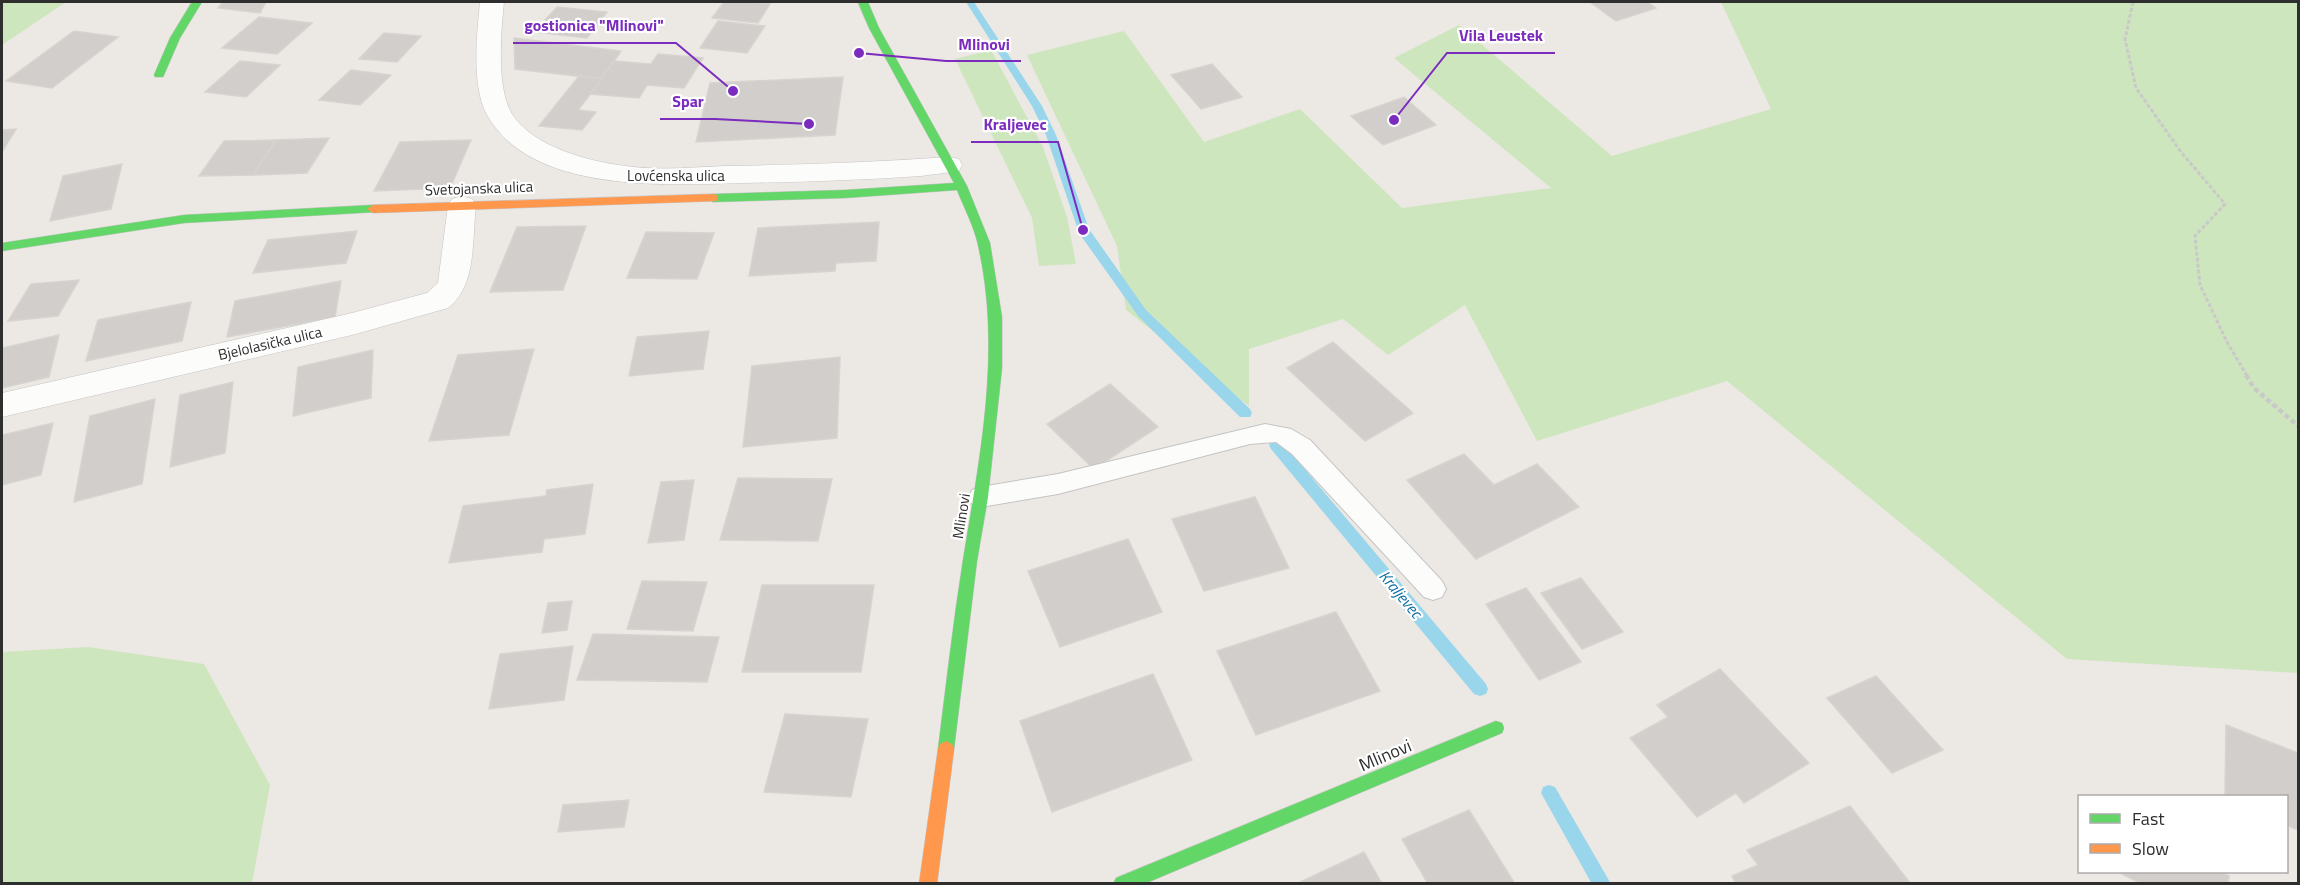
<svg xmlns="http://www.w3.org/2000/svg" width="2300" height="885" font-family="'Titillium Web',sans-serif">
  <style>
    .green { fill: #cee6be }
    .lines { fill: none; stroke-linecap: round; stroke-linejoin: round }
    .stream { fill: #99d6ec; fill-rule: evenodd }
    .building { fill: #d1cecb; stroke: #d7d4d0; stroke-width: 1.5 }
    .lane-casing { stroke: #c5c4c5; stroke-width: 2 }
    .street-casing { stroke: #c5c4c5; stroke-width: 1 }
    .fast-casing { stroke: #c5c4c5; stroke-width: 1 }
    .slow-casing { stroke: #c5c4c5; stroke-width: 1 }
    .path-far1 { stroke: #c9c9c8; stroke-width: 3; stroke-dasharray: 4 2; stroke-linecap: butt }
    .path { stroke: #c9c9c8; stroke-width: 4.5; stroke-dasharray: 5 3; stroke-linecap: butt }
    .lane { fill: #fcfcfb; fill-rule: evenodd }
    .street { fill: #fcfcfb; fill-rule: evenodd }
    .fast { fill: #63d668; fill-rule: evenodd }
    .slow { fill: #ff974d; fill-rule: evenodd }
    .labels { text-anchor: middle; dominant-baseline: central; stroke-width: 4.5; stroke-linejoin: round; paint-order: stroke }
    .street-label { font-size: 15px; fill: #2e2e2e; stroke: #fff }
    .water-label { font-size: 16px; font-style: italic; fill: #0d6fa3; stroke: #fff }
    .near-street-label { font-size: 18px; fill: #2e2e2e; stroke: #fff }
    .leader { fill: none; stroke: #7b2cbf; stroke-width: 2 }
    .callout-dot { fill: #7b2cbf; stroke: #fff; stroke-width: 2 }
    .callout-label { font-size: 16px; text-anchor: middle; font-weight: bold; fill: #7b2cbf; stroke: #fff; stroke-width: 4.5; stroke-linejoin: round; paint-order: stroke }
  </style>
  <rect width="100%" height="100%" fill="#ece8e4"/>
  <g class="green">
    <path d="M2,2H66L2,45Z"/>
    <path d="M1721,2H2298V673L2067,659L1727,381L1537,441L1465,305L1388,355L1343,319L1249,349V406L1126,310L1117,246L1027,55L1124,31L1204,142L1300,109L1402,208L1551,188L1394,58L1459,25L1612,156L1771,109Z"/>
    <path d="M991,50L1043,147L1067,217L1076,264L1039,266L1032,218L955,59Z"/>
    <path d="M88,647L204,664L270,785L252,883H2V652Z"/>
  </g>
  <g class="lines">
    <g class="stream">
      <path d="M966,2H974L1042,106L1056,135L1089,229L1146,310L1250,409L1252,413L1250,417H1240L1138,316L1079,233L1046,135L1032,106Z"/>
      <path d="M1276,440L1281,441L1486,684L1488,689L1486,694L1480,696L1474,694L1271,449L1269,445L1271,441Z"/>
      <path d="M1549,785L1555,787L1611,884H1592L1541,793L1543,787Z"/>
    </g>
  </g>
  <g class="building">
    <path d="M223,2H266L260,13L218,8Z"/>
    <path d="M721,2H750L770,4L758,23L712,18L724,2Z"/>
    <path d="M1590,2H1647L1656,8L1616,21Z"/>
    <path d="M557,7L607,12L587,38L534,32Z"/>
    <path d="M259,17L312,23L277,54L222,48Z"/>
    <path d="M718,21L765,26L747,53L700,48Z"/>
    <path d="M74,31L118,37L52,88L6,81Z"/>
    <path d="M384,33L421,36L397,62L359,59Z"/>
    <path d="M514,38L621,51L602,79L515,69Z"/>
    <path d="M658,54L703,58L684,88L647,85L639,98L590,94L614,61L651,64Z"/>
    <path d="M240,61L280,65L246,97L205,92Z"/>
    <path d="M1212,64L1242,97L1201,109L1171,75Z"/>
    <path d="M351,70L391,75L360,105L319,100Z"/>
    <path d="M579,76L602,79L578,110L596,112L582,130L539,126Z"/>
    <path d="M843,77L835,135L696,142L710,83Z"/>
    <path d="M1404,97L1436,125L1383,145L1351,116Z"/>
    <path d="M16,129L2,152V130Z"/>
    <path d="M329,138L307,173L253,175L276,140Z"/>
    <path d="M276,140L253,175L199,176L224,141Z"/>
    <path d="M471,140L450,188L374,191L400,142Z"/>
    <path d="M122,164L111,209L50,221L63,176Z"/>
    <path d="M879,222L876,261L836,263L835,271L749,276L758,228Z"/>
    <path d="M586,226L563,290L490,292L517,227Z"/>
    <path d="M357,231L346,263L253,273L268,240Z"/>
    <path d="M646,232L714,233L697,279L627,278Z"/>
    <path d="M79,280L58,316L8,321L31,284Z"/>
    <path d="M341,281L335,317L227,337L235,301Z"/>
    <path d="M191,302L182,341L86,361L98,320Z"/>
    <path d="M709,331L703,369L629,376L637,337Z"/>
    <path d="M59,335L49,377L2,388V348Z"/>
    <path d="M1333,342L1413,413L1365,441L1287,368Z"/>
    <path d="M534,349L509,435L429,441L458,355Z"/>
    <path d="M373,350L371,398L293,416L298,367Z"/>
    <path d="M840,357L837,438L743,447L752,366Z"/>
    <path d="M233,382L225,453L170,467L180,395Z"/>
    <path d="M1110,384L1158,427L1094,469L1047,424Z"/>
    <path d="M155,399L142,484L74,502L90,416Z"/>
    <path d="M53,423L41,475L2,485V435Z"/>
    <path d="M1464,454L1494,485L1537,464L1579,507L1476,559L1407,480Z"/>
    <path d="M738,478L832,479L818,541L720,540Z"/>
    <path d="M694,480L684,540L648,543L661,482Z"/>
    <path d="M593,484L585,534L544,539L542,552L449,563L463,506L546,496L547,490Z"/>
    <path d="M1255,497L1289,568L1204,591L1172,519Z"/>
    <path d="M1128,539L1162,612L1060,647L1028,571Z"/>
    <path d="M1581,578L1623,632L1582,649L1541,593Z"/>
    <path d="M642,581L707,582L693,631L627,629Z"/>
    <path d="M762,585H874L861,672H742Z"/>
    <path d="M1526,588L1581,662L1539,680L1486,604Z"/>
    <path d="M572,601L567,630L542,633L548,603Z"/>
    <path d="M1336,612L1380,691L1256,735L1217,651Z"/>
    <path d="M593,634L719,637L707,682L577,680Z"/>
    <path d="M573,646L564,700L489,709L500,654Z"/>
    <path d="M1720,669L1809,763L1744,803L1736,793L1697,817L1630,738L1668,717L1657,705Z"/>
    <path d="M1153,674L1192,760L1052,812L1020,721Z"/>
    <path d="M1876,676L1943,750L1892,773L1827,698Z"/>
    <path d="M785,714L868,719L851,797L764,792Z"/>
    <path d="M2226,725L2298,753V830L2286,825V796H2225Z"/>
    <path d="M629,800L624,827L558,832L563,805Z"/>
    <path d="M1850,806L1911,884H1736L1732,876L1758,865L1747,850Z"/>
    <path d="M1469,810L1515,884H1428L1402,839Z"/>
    <path d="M1364,852L1382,884H1296Z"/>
    <path d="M2118,872H2220L2229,876L2228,884H2142Z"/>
  </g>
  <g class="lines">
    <defs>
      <path id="lane" d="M1265,424L1291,429L1310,440L1442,581L1446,589L1442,597L1433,600L1424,597L1292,454L1276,442L1250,444L1058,494L981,507L972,504L969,497L972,490L981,487L1058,474Z"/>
      <g id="street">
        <path d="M480,2H504C501,32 496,88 512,114C533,147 590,162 626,166C659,171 693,167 726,166C800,165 875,162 949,157L959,159L962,165L959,171L921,176C862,180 803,182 743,183C667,185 531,194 487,115C471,86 477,33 480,2Z"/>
        <path d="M462,196L472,199L476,205C472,239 477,286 448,308L352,335L2,417V393L352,313L427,293L438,283L448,205L452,199Z"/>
      </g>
      <g id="fast">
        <path d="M192,2H202L180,38L164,75L163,77H155L154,75L170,38Z"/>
        <path d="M858,2H868L879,28L967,186L990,243L1002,317V368L988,497L977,561L954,749L952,754L946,757L940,754L938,749C946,686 953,623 963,560C980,456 1002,350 978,245C974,226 964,208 957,190L845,198L713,202L707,198L713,194L845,190L954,183L869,28Z"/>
        <path d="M373,205L377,206V212L184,223L2,251V243L184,215Z"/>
        <path d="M1496,721L1502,723L1504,728L1502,733L1144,884H1113L1116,878Z"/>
      </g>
      <g id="slow">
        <path d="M713,194L717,195V201L373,213L367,209L373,205Z"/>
        <path d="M946,741L952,744L954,749L937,884H919L938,749L940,744Z"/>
      </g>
    </defs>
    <use href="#lane" class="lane-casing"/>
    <use href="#street" class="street-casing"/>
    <use href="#fast" class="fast-casing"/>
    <use href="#slow" class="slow-casing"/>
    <path class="path-far1" d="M2133,2L2125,39L2136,88L2181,152L2225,204L2195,236L2200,285L2227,342L2247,376"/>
    <path class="path" d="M2246,375L2254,388L2298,426"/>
    <use href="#lane" class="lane"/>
    <use href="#street" class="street"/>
    <use href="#fast" class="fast"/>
    <use href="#slow" class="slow"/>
  </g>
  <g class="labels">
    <g class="street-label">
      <text x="676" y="175">Lovćenska ulica</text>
      <text transform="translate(479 188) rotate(-2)">Svetojanska ulica</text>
      <text transform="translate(270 343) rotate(-13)">Bjelolasička ulica</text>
      <text transform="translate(961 516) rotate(-81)">Mlinovi</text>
    </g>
    <g class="water-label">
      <text transform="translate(1401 594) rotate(50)">Kraljevec</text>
    </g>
    <g class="near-street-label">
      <text transform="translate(1385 755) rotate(-23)">Mlinovi</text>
    </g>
  </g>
  <path class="leader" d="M733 91L676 43H513M1394 120L1447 53H1555M859 53L946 61H1021M809 124L715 119H660M1083 230L1058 142H971"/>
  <g class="callout-dot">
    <circle cx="733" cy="91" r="6"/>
    <circle cx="1394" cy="120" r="6"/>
    <circle cx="859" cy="53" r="6"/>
    <circle cx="809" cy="124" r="6"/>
    <circle cx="1083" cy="230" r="6"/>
  </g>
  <g class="callout-label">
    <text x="594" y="31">gostionica "Mlinovi"</text>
    <text x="1501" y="41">Vila Leustek</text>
    <text x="984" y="50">Mlinovi</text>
    <text x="688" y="107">Spar</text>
    <text x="1015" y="130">Kraljevec</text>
  </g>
  <rect width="2300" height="885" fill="none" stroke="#2e2e2e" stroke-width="6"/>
  <rect x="2078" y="795" width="210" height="78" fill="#ffffff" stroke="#ababab" stroke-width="1.5"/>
  <rect x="2090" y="814" width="30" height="9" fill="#63d668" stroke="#ababab" stroke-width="1.5"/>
  <text x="2132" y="825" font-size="18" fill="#2e2e2e">Fast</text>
  <rect x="2090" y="844" width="30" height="9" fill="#ff974d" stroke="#ababab" stroke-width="1.5"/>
  <text x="2132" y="855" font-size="18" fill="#2e2e2e">Slow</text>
</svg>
